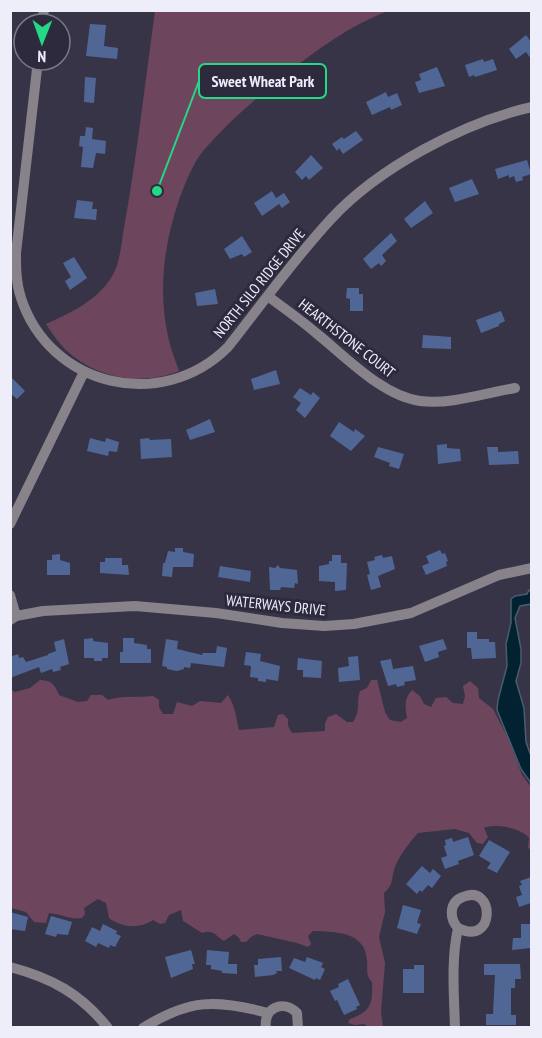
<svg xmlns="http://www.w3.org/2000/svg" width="542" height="1038" font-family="'PT Sans Narrow',sans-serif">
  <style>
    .green { fill: #6d465d }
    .water { fill: #022131; stroke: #495e6d; stroke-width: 1.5 }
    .building { fill: #506796 }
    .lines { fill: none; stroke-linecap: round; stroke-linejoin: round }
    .street { stroke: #88828a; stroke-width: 10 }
    .labels { text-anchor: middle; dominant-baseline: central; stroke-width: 6; stroke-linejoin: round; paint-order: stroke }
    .street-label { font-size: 15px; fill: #eeedfa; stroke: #2d2a3d }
    .leader { fill: none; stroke: #24d886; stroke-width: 2 }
    .callout-dot { fill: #24d886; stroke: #2d2a3d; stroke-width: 2 }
    .callout { fill: #2d2a3d; stroke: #24d886; stroke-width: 2 }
    .callout-label { font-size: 16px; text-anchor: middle; font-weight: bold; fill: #eeedfa }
  </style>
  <rect width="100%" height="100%" fill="#373448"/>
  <g class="green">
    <path d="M155,11H388C349,26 316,50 284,76C255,99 227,123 203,151C192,165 185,184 179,200C164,243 158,291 168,336C170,347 175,359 179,371C144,385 103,380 73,356C61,347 54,336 46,324C70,313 93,303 109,281C120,267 121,245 124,228C137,156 145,83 155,11Z"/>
    <path d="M40,680C51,680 55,685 59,695L78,702L87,701L91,695H102L108,700C122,695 138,698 153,696L159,700V707L163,714H173L177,702L192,706L200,701L221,703L228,695C235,705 236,718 239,730L274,727L278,715L283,714L288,719V726L292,733L325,731V723L328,717L336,714L347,722H353C361,710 356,703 360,691L367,688L371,680H377L385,712L390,720L401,722L407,718C405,706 404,699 412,690L420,696L424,704L431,707L436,698L446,697L453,703L463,704L465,696L463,686L470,681L478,688L479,698L493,709L508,738L522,775L531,787V852L528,847L529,838C522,828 495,823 484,828L488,837L483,844L477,843L469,833L455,829L418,833C409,843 400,855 395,867C391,878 394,885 384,893L385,912L379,937L385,963L381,1012L383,1027H368L364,1024L355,1025L348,1023L350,1019C371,1012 373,1003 372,982C365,975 368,969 367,960C365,931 335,932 313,931L308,936L311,944L308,947L297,943L257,934L251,937L246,942H241L239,938L234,934L224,941C215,936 214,929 202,933L183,921L181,910L169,915L165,923L160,924L153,920C140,929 122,928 109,918L106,903L98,899L84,908L85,914L82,918C71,920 61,914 49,913L46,923L34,922L26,912L11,908L10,689L15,692L30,688Z"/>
  </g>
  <path class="water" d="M529,590L531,592V604L520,606L515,618L521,649V663L516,681L524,708L526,742L531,756V783L521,769L497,710L498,700L507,666L506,644L511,623V599L515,596L527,594Z"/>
  <g class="building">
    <path d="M90,24L106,25L104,46L118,48L117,59L86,56Z"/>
    <path d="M526,35L531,42V59L526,52L516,59L509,49Z"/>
    <path d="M483,59L484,62L493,59L497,70L475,77L474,75L469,77L465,65Z"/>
    <path d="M437,67L445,86L419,93L415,82L421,80L419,74Z"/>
    <path d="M85,77L96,78L94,103L84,102Z"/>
    <path d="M386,92L388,97L397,93L402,105L391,110L390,107L372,115L366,102Z"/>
    <path d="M86,127L93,128L92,139L106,141L105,154L96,153L93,168L81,167L83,147L79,146L80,136H85Z"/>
    <path d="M356,131L363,140L343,154L339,148L337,151L332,144L342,137L344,139Z"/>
    <path d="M311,155L323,168L309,180L306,176L302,180L295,172Z"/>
    <path d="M527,160L531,174L522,177L523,180L516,182L514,176L509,178V175L498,179L495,169Z"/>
    <path d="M472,179L479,194L455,202L449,188Z"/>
    <path d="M272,191L276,198L284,193L290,202L282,208L279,204L262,216L254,203Z"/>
    <path d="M77,200L93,202L92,209H97L96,220L74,218Z"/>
    <path d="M425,201L433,213L411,228L404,219Z"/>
    <path d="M391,233L397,241L382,255L386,261L381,266L379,263L371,269L363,259Z"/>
    <path d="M242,236L252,252L244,257L242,254L230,259L224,249Z"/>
    <path d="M74,257L87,278L70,290L65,281L71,277L63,263Z"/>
    <path d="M347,288H359V294H363V311H350V299L346,298Z"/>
    <path d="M215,289L218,304L197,306L195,293Z"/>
    <path d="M501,311L505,321L499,324V326L481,333L476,320Z"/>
    <path d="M423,335L451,337V349L422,348Z"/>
    <path d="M276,370L280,384L254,390L251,379Z"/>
    <path d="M10,376L25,391L17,399L10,393Z"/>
    <path d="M300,388L311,395L313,392L320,398L305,418L296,410L301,403L293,397Z"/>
    <path d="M210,419L215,432L190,440L186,430Z"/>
    <path d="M339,422L354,432L355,429L365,436L351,451L330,436Z"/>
    <path d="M90,438L105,442L106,438L119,442L117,452L109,451L108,456L87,451Z"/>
    <path d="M149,438L150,440L171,439L172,457L141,459L140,439Z"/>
    <path d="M447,444V448L460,449L461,461L438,464L437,445Z"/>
    <path d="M378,447L404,454L399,469L389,466L390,463L374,457Z"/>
    <path d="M487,447H498V452L518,451L519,464L489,465Z"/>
    <path d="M175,548H183V552L194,554L193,567H173L172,577L162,576L163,563H165L168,551L175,552Z"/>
    <path d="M440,550L442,554L445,553L448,561L446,562L447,566L426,575L422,566L429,563L426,556Z"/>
    <path d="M60,554V560L70,563V575H47V560H52V555Z"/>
    <path d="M332,555H341V563H347L346,590L335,591V582L319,581V566L329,564V561H332Z"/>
    <path d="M382,555L383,558L392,556L395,569L378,576L381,587L371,590L367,575L370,574L367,562L375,560L374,557Z"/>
    <path d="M105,558H122V565H128L129,575L100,573V562H105Z"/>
    <path d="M278,565L280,568L297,570L298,584L295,583L294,588L281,587L280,590H270L269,567L275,568Z"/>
    <path d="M220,566L251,571L250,582L218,577Z"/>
    <path d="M467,632H477V639H489V642H495L496,658L472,659L471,648H467Z"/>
    <path d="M93,638V641L108,643V658H102V661H94V658H84V639Z"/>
    <path d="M123,638H134V643L147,645V649H151V663H120V652H123Z"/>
    <path d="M64,639L69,664L60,667L61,670L53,672L52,669L41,673L39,667L10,678V657L18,654L19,658L23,657L26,662L48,655V654L56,651L54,642Z"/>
    <path d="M166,639L178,641L177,649L202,655L203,653H216L217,646L227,648L224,667L191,663L190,668L184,667V669L177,671L167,669V667L162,666Z"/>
    <path d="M443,639L447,649L438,652L439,657L425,662L419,646Z"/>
    <path d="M246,652L261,654L260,661L280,666L278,681L266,679V682L258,681V678L250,677L251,666L244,665Z"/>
    <path d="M358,656L360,680L339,682L338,668L349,666L348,657Z"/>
    <path d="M298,658L322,661L321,678L303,677V670H297Z"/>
    <path d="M391,659L393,669L413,666L416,680L404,682L405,685L397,687L396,684L388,686L380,661Z"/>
    <path d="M468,837L474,855L458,861L459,864L445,869L441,858L447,856L444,846L446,845L445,840L452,838L453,842Z"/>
    <path d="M489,840L510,852L497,873L487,868L491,863L479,856Z"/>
    <path d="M422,866L430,873L433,869L441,876L432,888L428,885L422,892L420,890L417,894L406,884Z"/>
    <path d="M531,877V903L519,907L516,897L522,895L519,886L522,885L520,881Z"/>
    <path d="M403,905L421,910L417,923L421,924L417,934L397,928Z"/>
    <path d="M10,912L28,917L25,931L10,929Z"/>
    <path d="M51,916L72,922L68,935L57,934L56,937L45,934Z"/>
    <path d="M103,924L117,931L116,934L121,936L115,947L110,945L109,948L98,943L96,947L85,941L92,927L100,931Z"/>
    <path d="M521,924H531V948L512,950L513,938H521Z"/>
    <path d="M191,950L195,964H192L193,969L171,978L165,957Z"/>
    <path d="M207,950L229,952L228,964H237V974L222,973V971L211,969V965H206Z"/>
    <path d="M281,957L282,971H276L277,973L273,975L255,977L254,965H258V959Z"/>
    <path d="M307,957L323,963L321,967L325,969L320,980L316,978L315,980L289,968L294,958L305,962Z"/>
    <path d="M484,964H520L521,979H515V988H511V1015H516V1025H486V1014H493L495,975H484Z"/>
    <path d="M414,965H424V993H403V969H414Z"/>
    <path d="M348,979L360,1005L356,1007L357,1009L344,1015L337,1000L335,1001L330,991L339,987L338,984Z"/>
  </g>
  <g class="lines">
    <g class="street">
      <path d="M42,24L44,10"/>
      <path d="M38,60L16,253C16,268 16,283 21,298C50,387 162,413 228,347C262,304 294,259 331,219C378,168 464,122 532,107"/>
      <path d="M269,297C285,309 301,320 316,333C345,356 382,396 420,401C450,405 485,393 515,388"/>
      <path d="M10,524L84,372"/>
      <path d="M10,595L16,616"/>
      <path d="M10,620L16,616L43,611L135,606L216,613L282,623L324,626L354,624L411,613L499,575L532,568"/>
      <path d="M10,967C52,978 81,994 108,1028"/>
      <path d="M143,1028C189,999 216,999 268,1013"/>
      <path d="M266,1028C263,1008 283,999 297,1013L298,1028"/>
      <path d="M455,1028C454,994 451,960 458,928C449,918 449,902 463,897C495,883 496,947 458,928"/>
    </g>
  </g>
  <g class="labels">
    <g class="street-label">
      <text transform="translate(259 283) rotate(-51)">NORTH SILO RIDGE DRIVE</text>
      <text transform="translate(347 338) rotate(38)">HEARTHSTONE COURT</text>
      <text transform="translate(276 605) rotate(6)">WATERWAYS DRIVE</text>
    </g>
  </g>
  <path class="leader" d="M157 191L199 81"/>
  <circle class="callout-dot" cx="157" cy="191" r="6"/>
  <rect class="callout" x="199" y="64" width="127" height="34" rx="6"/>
  <g class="callout-label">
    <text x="263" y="87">Sweet Wheat Park</text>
  </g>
  <rect width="542" height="1038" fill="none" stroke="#eeedfa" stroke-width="24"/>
  <g transform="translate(42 42) rotate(181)"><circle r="28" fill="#2d2a3d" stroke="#7a7889" stroke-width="1.5"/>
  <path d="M0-4.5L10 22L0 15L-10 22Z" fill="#24d886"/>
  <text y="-9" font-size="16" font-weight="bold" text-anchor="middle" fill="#eeedfa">N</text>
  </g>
</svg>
